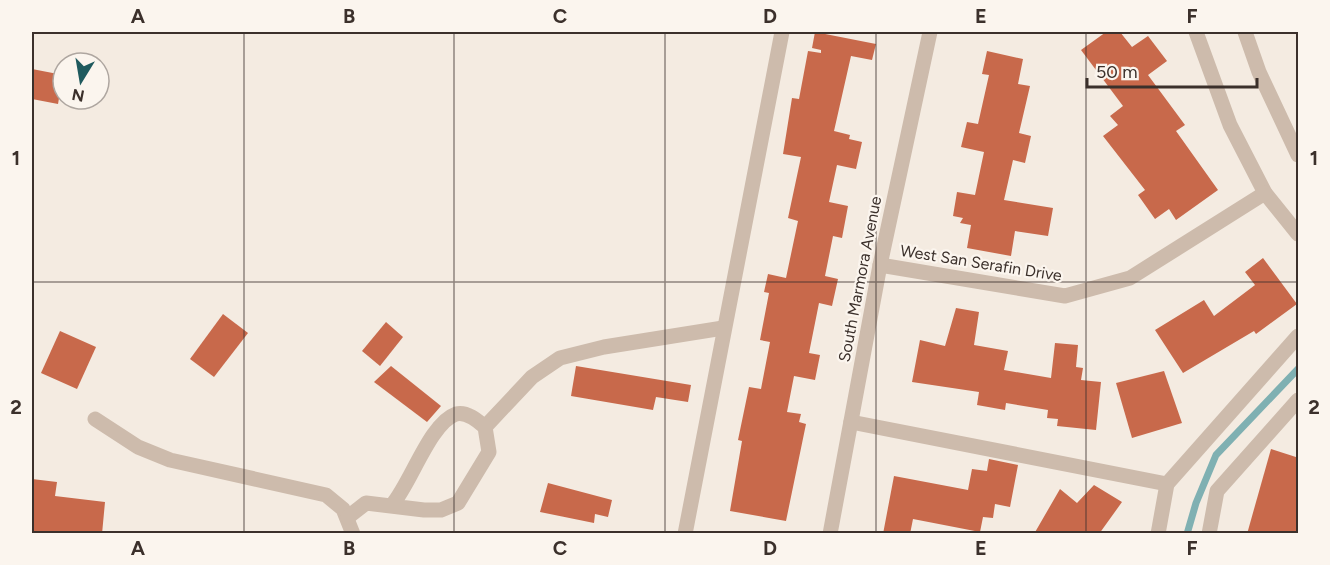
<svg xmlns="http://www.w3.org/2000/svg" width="1330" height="565" font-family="Figtree,sans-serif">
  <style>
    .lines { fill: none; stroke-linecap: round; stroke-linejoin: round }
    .stream { stroke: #7fb0b2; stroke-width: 7 }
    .building { fill: #c8694b }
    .minor { stroke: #cdbbac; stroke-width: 15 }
    .grid { fill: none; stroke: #3b302b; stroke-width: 1.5; stroke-opacity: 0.55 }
    .labels { text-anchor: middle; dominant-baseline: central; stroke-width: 4.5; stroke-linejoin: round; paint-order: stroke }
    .street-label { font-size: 16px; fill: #3b302b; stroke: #fbf5ee }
    .neatline { fill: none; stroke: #3b302b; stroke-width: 2 }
    .grid-label { font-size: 20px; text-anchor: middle; font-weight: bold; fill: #3b302b }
  </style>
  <rect width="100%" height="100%" fill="#f4ebe1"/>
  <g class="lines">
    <path class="stream" d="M1187,534L1196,503L1216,455L1298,369"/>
  </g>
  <g class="building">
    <path d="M815,32L876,44L872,60L851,56L834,131L850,135L849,139L862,142L856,169L837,165L829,202L848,206L842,238L833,236L825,276L838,279L832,306L819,303L809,353L820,355L815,380L794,376L787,412L801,414L799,422L806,424L786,521L730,511L742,441L738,440L749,387L761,389L770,342L760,340L769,293L764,292L768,274L786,278L798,221L788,218L801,157L783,154L792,98L799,99L808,51L821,53V50L812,48Z"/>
    <path d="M1106,32H1120L1132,47L1148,36L1167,61L1148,75L1185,125L1176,131L1218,190L1176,220L1169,209L1155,219L1138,195L1145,190L1103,136L1118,125L1110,116L1123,106L1081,50Z"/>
    <path d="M987,51L1023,59L1018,84L1030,86L1019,133L1031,136L1025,163L1013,160L1004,200L1053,208L1048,236L1015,231L1011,256L967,248L971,225L960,223L963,218L953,216L957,192L975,195L984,152L961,147L967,122L978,124L989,75L982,74Z"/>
    <path d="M32,69L63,75L58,104L32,99Z"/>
    <path d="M1263,258L1297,304L1256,334L1254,331L1183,373L1155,330L1204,300L1214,316L1255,285L1245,272Z"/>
    <path d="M956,308L979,312L974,345L1008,351L1004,370L1051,378L1055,343L1078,345L1076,367L1083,368L1081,380L1101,382L1096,430L1057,426L1058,419L1047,418L1048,410L1006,403L1005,410L977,405L979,392L912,382L920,340L945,346Z"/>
    <path d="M223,314L248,333L214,377L190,359Z"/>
    <path d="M386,322L403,337L380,366L362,351Z"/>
    <path d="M60,331L96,347L77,389L41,373Z"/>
    <path d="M391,366L441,406L427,422L374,382Z"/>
    <path d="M576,366L691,385L688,402L656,397L653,410L571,396Z"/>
    <path d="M1164,371L1182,423L1132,438L1116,383Z"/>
    <path d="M1271,449L1299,458V534H1247Z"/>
    <path d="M989,459L1018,465L1010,507L995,504L993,518L983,517L980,532L913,519L910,534H883L894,476L968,490L972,469L987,471Z"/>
    <path d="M32,479L57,482L55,496L105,502L102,534H32Z"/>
    <path d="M548,483L612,500L608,517L595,514L594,523L540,512Z"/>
    <path d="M1094,485L1122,502L1099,534H1034L1060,489L1077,503Z"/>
  </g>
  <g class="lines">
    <g class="minor">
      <path d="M1196,32L1230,125L1265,193L1298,234"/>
      <path d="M1245,32L1259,72L1298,155"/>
      <path d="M880,265L1065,296L1130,278L1265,193"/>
      <path d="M95,419L138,447L170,460L326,495L343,509L353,534"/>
      <path d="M851,422L1167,484"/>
      <path d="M485,427L532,377L560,358L604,347L723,328"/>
      <path d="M348,517L366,503L424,510H441L458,503L489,452L485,427C478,421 467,411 456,414C430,423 411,483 392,505"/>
      <path d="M685,534L782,32"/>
      <path d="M830,534L880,265L930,32"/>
      <path d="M1158,534L1167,484L1298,336"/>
      <path d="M1209,534L1217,491L1298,400"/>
    </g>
  </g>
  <path class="grid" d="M244,32V534M454,32V534M665,32V534M876,32V534M1086,32V534M32,282H1298"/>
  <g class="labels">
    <g class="street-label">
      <text transform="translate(981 263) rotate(9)">West San Serafin Drive</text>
      <text transform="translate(860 279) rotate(-79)">South Marmora Avenue</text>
    </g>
  </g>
  <rect width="1330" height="565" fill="none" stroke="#fbf5ee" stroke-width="66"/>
  <g transform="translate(81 81) rotate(191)"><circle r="28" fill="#fbf5ee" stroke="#aea6a0" stroke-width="1.5"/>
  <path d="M0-4.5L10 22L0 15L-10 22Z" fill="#1f5a5e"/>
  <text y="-9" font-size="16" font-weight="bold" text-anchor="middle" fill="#3b302b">N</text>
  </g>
  <path d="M1087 78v9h170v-9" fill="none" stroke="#3b302b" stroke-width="3"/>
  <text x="1096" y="78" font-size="18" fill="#3b302b" stroke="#fbf5ee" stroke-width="4.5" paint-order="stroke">50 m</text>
  <rect x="33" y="33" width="1264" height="499" class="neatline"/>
  <g class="grid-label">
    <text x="138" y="23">A</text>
    <text x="349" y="23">B</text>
    <text x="560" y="23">C</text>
    <text x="770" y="23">D</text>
    <text x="981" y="23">E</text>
    <text x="1192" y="23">F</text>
    <text x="16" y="165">1</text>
    <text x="1314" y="165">1</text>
    <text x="16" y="414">2</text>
    <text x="1314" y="414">2</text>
    <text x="138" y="555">A</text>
    <text x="349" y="555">B</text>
    <text x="560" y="555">C</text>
    <text x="770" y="555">D</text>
    <text x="981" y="555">E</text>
    <text x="1192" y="555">F</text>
  </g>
</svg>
